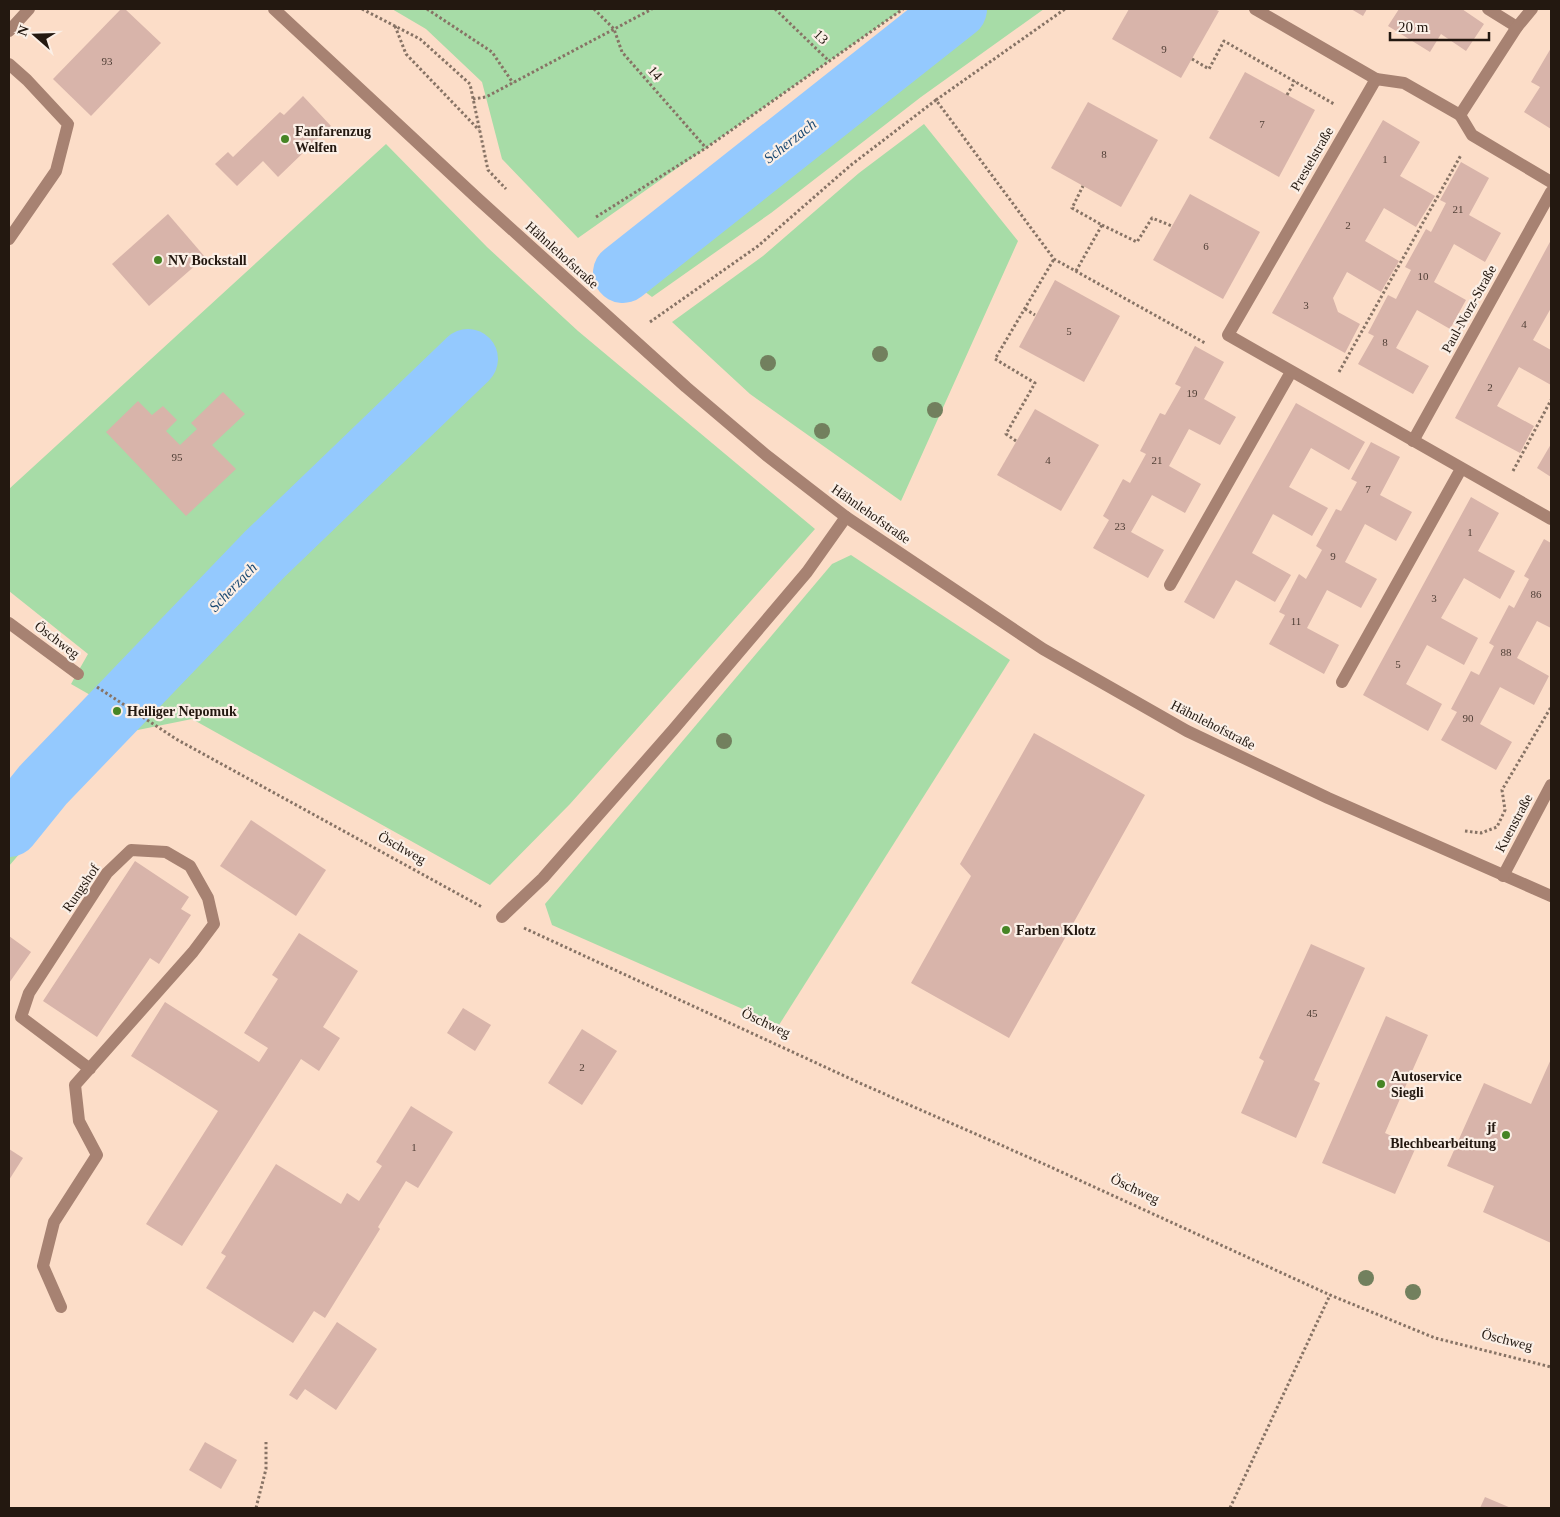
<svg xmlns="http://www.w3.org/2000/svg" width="1560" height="1517" font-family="'Times New Roman',serif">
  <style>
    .green { fill: #a7dca7 }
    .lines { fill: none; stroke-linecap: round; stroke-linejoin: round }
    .river { stroke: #94c9fe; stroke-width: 60 }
    .building { fill: #d8b4aa }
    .path { stroke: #877365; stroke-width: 3; stroke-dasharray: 2.5 2.5; stroke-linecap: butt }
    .service { stroke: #a78272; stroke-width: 12 }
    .minor { stroke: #a78272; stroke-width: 12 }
    .tree { fill: #72805e }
    .poi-dot { fill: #468525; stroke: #fbefe6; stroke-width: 2 }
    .labels { text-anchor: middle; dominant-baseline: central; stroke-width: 4.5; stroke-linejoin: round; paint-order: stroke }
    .number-label { font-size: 11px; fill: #503f36 }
    .street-label { font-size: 14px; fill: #231810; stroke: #fbefe6 }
    .poi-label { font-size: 14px; font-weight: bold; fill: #231810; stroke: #fbefe6; text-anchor: start }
    .water-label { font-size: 15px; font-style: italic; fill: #1a4973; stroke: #fbefe6 }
  </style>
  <rect width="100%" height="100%" fill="#fcddc8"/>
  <g class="green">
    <path d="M392,9H903L578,238L502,159L482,82L426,29Z"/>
    <path d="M951,9H1044L921,97L771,213L652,297L608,264Z"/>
    <path d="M924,124L1018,241L901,501L750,394L672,322L763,256L859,173Z"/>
    <path d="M386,144L487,247L578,331L815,529L570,804L490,885L192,719L123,733L9,866V798L99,700L71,684L88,654L9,591V489Z"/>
    <path d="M851,555L1010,660L779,1025L552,925L545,904L832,564Z"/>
  </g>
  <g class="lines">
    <g class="river">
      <path d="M623,273L957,9"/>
      <path d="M9,827L43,785L265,554L468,359"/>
    </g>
  </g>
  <g class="building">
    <path d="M121,9H125L161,43L91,116L53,79Z"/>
    <path d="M1129,9H1214L1219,11L1181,78L1112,39Z"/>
    <path d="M1351,9H1367L1363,16Z"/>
    <path d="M1399,9H1462L1484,24L1466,51L1441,34L1430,52L1388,26Z"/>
    <path d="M1551,48V129L1524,112L1540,87L1531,82Z"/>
    <path d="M1245,72L1315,110L1279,177L1209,138Z"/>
    <path d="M303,96L331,126L278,177L263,161L237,186L215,164L228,152L233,157L280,112L284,115Z"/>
    <path d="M1088,102L1158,140L1121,207L1051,168Z"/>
    <path d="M1383,120L1420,142L1400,176L1435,196L1416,227L1384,208L1365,241L1399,261L1381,292L1347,272L1333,298L1338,312L1360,324L1345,353L1272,313Z"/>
    <path d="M1461,162L1489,178L1469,215L1501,233L1485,262L1454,244L1434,282L1466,300L1450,329L1417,310L1396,348L1429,366L1413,394L1358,364L1374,336L1368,333L1388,295L1396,299L1411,270L1405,267L1426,229L1431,232L1446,203L1440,200Z"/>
    <path d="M1190,194L1260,232L1223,299L1153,260Z"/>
    <path d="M168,214L205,257L149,306L112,264Z"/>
    <path d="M1551,240V308L1533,340L1551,350V385L1519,367L1497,406L1534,426L1520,453L1455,418Z"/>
    <path d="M1055,280L1120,316L1084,382L1019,347Z"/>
    <path d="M1195,346L1224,362L1204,399L1236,417L1220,445L1189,429L1169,466L1201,484L1185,513L1152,495L1131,532L1164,550L1148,578L1093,548L1109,520L1103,516L1123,479L1130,483L1146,454L1140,451L1160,413L1165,415L1181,387L1175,384Z"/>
    <path d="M223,392L245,414L212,445L236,469L186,516L106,432L138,401L152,415L163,406L177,420L166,431L180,445L197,429L191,423Z"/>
    <path d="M1296,403L1365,442L1349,470L1311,448L1289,487L1328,508L1312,536L1273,514L1252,553L1291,575L1275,602L1236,580L1214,619L1184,602Z"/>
    <path d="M1035,409L1099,445L1061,511L997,475Z"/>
    <path d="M1371,442L1400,457L1380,495L1412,512L1396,541L1365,524L1345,562L1377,579L1361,608L1327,590L1307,628L1339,645L1324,674L1269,644L1285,615L1279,612L1299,574L1306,579L1322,550L1316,546L1336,509L1341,511L1357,482L1351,479Z"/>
    <path d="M1551,444V477L1537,468Z"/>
    <path d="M1471,497L1499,513L1478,551L1515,571L1500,599L1464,578L1441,618L1478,638L1464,665L1427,645L1406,684L1442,704L1428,731L1363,695Z"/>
    <path d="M1544,539L1551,543V628L1537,621L1517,658L1549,676L1534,705L1500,687L1480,724L1512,742L1496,770L1441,740L1457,712L1451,709L1471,671L1479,675L1494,646L1489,643L1509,605L1514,608L1529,579L1524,576Z"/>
    <path d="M1034,733L1145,795L1009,1038L911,983L971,876L960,864Z"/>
    <path d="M251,820L326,870L296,916L220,866Z"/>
    <path d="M135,861L189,897L181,909L191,915L159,964L150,958L97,1037L43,1001Z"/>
    <path d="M299,933L358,971L323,1027L340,1038L319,1071L301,1059L182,1246L146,1224L218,1111L131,1056L165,1002L259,1062L268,1048L244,1033L278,979L272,975Z"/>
    <path d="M9,936L31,952L9,983Z"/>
    <path d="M1311,944L1365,968L1314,1080L1320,1083L1296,1138L1241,1113L1264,1061L1259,1058Z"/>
    <path d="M463,1008L491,1025L475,1051L447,1033Z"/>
    <path d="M1386,1016L1428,1035L1385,1133L1416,1147L1395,1194L1322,1163Z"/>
    <path d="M582,1029L617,1051L582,1105L548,1083Z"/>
    <path d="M1551,1059V1243L1483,1212L1494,1186L1447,1166L1484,1083L1531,1104Z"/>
    <path d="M411,1106L453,1132L418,1188L406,1181L378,1227L380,1229L325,1318L314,1311L293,1343L206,1288L226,1256L221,1253L276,1164L341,1204L347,1193L359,1201L382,1166L376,1162Z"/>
    <path d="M9,1149L23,1158L9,1180Z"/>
    <path d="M337,1322L377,1349L336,1410L305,1389L297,1400L289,1395Z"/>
    <path d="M205,1442L237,1460L221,1489L189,1470Z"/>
    <path d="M1485,1497L1511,1508H1480Z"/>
  </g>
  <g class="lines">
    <g class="path">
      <path d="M362,9L420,39L470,84L488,170L506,189"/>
      <path d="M427,9L492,52L513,83"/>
      <path d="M594,9L614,29L622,52L706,148"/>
      <path d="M775,9L829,61"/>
      <path d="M395,26L406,54L479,130"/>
      <path d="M1192,59L1209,69L1224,41L1334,104"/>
      <path d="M1287,95L1295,81"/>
      <path d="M473,99L486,97L652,9"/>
      <path d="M936,100L1065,9"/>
      <path d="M596,217L706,148L903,9"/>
      <path d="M1102,225L1137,242L1152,218L1172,226"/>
      <path d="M1076,271L1102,225L1072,208L1083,186"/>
      <path d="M1025,309L1035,315"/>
      <path d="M650,322L758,246L851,165L936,100L1054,259L1205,343"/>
      <path d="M1339,372L1461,155"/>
      <path d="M1016,441L1006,434L1035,383L995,359L1054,259"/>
      <path d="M1513,471L1551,400"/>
      <path d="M97,687L176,739L482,907"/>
      <path d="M1465,831L1481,833L1497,827L1505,810L1502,790L1551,707"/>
      <path d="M524,928L864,1085L1044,1164L1330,1295L1435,1338L1551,1367"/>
      <path d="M256,1508L266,1469V1442"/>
      <path d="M1230,1508L1330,1295"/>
    </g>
    <g class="service">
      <path d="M1255,9L1376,79"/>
      <path d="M1488,9L1517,27"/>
      <path d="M9,64L27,80L68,124L56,171L9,239"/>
      <path d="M1413,441L1551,192"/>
      <path d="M1170,585L1291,372"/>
      <path d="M9,623L78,674"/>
      <path d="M1342,682L1461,469"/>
      <path d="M502,917L543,878L673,730L807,572L846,517"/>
      <path d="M61,1307L43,1266L54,1222L97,1155L79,1121L75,1085L193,952L214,924L208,898L190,866L166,852L131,850L107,873L29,993L21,1017L90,1069"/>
    </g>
    <g class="minor">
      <path d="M274,9L477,198L686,387L766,455L846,517L1043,649L1187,731L1328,798L1551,896"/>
      <path d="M1532,9L1517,27L1460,115L1472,135L1551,182"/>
      <path d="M9,31L29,9"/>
      <path d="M1460,115L1404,83L1376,79L1228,335L1551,519"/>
      <path d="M1503,876L1551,785"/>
    </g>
  </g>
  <g class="tree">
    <circle cx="880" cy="354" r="8"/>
    <circle cx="768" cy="363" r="8"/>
    <circle cx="935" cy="410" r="8"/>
    <circle cx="822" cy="431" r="8"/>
    <circle cx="724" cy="741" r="8"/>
    <circle cx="1366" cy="1278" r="8"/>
    <circle cx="1413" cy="1292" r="8"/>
  </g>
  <g class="poi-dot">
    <circle cx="285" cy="139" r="5"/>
    <circle cx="158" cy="260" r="5"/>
    <circle cx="117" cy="711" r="5"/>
    <circle cx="1006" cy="930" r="5"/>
    <circle cx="1381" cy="1084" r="5"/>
    <circle cx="1506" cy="1135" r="5"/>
  </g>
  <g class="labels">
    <g class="number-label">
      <text x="1164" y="49">9</text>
      <text x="107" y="61">93</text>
      <text x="1262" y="124">7</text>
      <text x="1104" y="154">8</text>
      <text x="1385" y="159">1</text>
      <text x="1458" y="209">21</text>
      <text x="1348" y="225">2</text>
      <text x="1206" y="246">6</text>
      <text x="1423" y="276">10</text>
      <text x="1306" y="305">3</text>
      <text x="1524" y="324">4</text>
      <text x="1069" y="331">5</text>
      <text x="1385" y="342">8</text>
      <text x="1490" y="387">2</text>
      <text x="1192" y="393">19</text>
      <text x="177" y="457">95</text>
      <text x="1048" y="460">4</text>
      <text x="1157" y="460">21</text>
      <text x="1368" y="489">7</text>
      <text x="1120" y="526">23</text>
      <text x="1470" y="532">1</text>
      <text x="1333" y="556">9</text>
      <text x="1536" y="594">86</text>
      <text x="1434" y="598">3</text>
      <text x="1296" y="621">11</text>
      <text x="1506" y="652">88</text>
      <text x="1398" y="664">5</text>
      <text x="1468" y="718">90</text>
      <text x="1312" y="1013">45</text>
      <text x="582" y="1067">2</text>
      <text x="414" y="1147">1</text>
    </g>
    <g class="street-label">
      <text transform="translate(821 37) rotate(44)">13</text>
      <text transform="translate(655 73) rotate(49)">14</text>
      <text transform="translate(1312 159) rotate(-60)">Prestelstraße</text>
      <text transform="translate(562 255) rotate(42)">Hähnlehofstraße</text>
      <text transform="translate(1469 309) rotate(-61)">Paul-Norz-Straße</text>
      <text transform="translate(871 514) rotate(35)">Hähnlehofstraße</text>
      <text transform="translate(57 640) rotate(37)">Öschweg</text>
      <text transform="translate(1213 725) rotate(27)">Hähnlehofstraße</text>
      <text transform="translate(1514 823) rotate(-62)">Kuenstraße</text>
      <text transform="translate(402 848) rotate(29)">Öschweg</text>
      <text transform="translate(81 888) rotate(-56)">Rungshof</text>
      <text transform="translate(766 1023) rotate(25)">Öschweg</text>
      <text transform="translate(1135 1189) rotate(25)">Öschweg</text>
      <text transform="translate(1507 1340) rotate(14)">Öschweg</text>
    </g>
    <g class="poi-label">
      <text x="295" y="131">Fanfarenzug<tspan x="295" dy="16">Welfen</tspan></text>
      <text x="168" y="260">NV Bockstall</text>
      <text x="127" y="711">Heiliger Nepomuk</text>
      <text x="1016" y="930">Farben Klotz</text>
      <text x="1391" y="1076">Autoservice<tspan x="1391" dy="16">Siegli</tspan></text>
      <text x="1496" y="1127" text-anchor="end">jf<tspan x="1496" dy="16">Blechbearbeitung</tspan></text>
    </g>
    <g class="water-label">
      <text transform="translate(790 141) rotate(-38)">Scherzach</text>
      <text transform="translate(233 587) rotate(-46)">Scherzach</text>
    </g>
  </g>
  <rect width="1560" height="1517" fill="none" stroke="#231810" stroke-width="20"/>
  <g transform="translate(35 35) rotate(290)" stroke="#fbefe6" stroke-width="4" paint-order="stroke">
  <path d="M0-4L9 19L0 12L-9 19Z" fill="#231810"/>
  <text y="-8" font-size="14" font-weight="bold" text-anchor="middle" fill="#231810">N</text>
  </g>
  <path d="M1390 32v8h99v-8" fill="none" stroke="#231810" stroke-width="2.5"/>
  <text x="1398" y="32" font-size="15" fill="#231810" stroke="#fbefe6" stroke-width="4" paint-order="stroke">20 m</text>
</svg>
